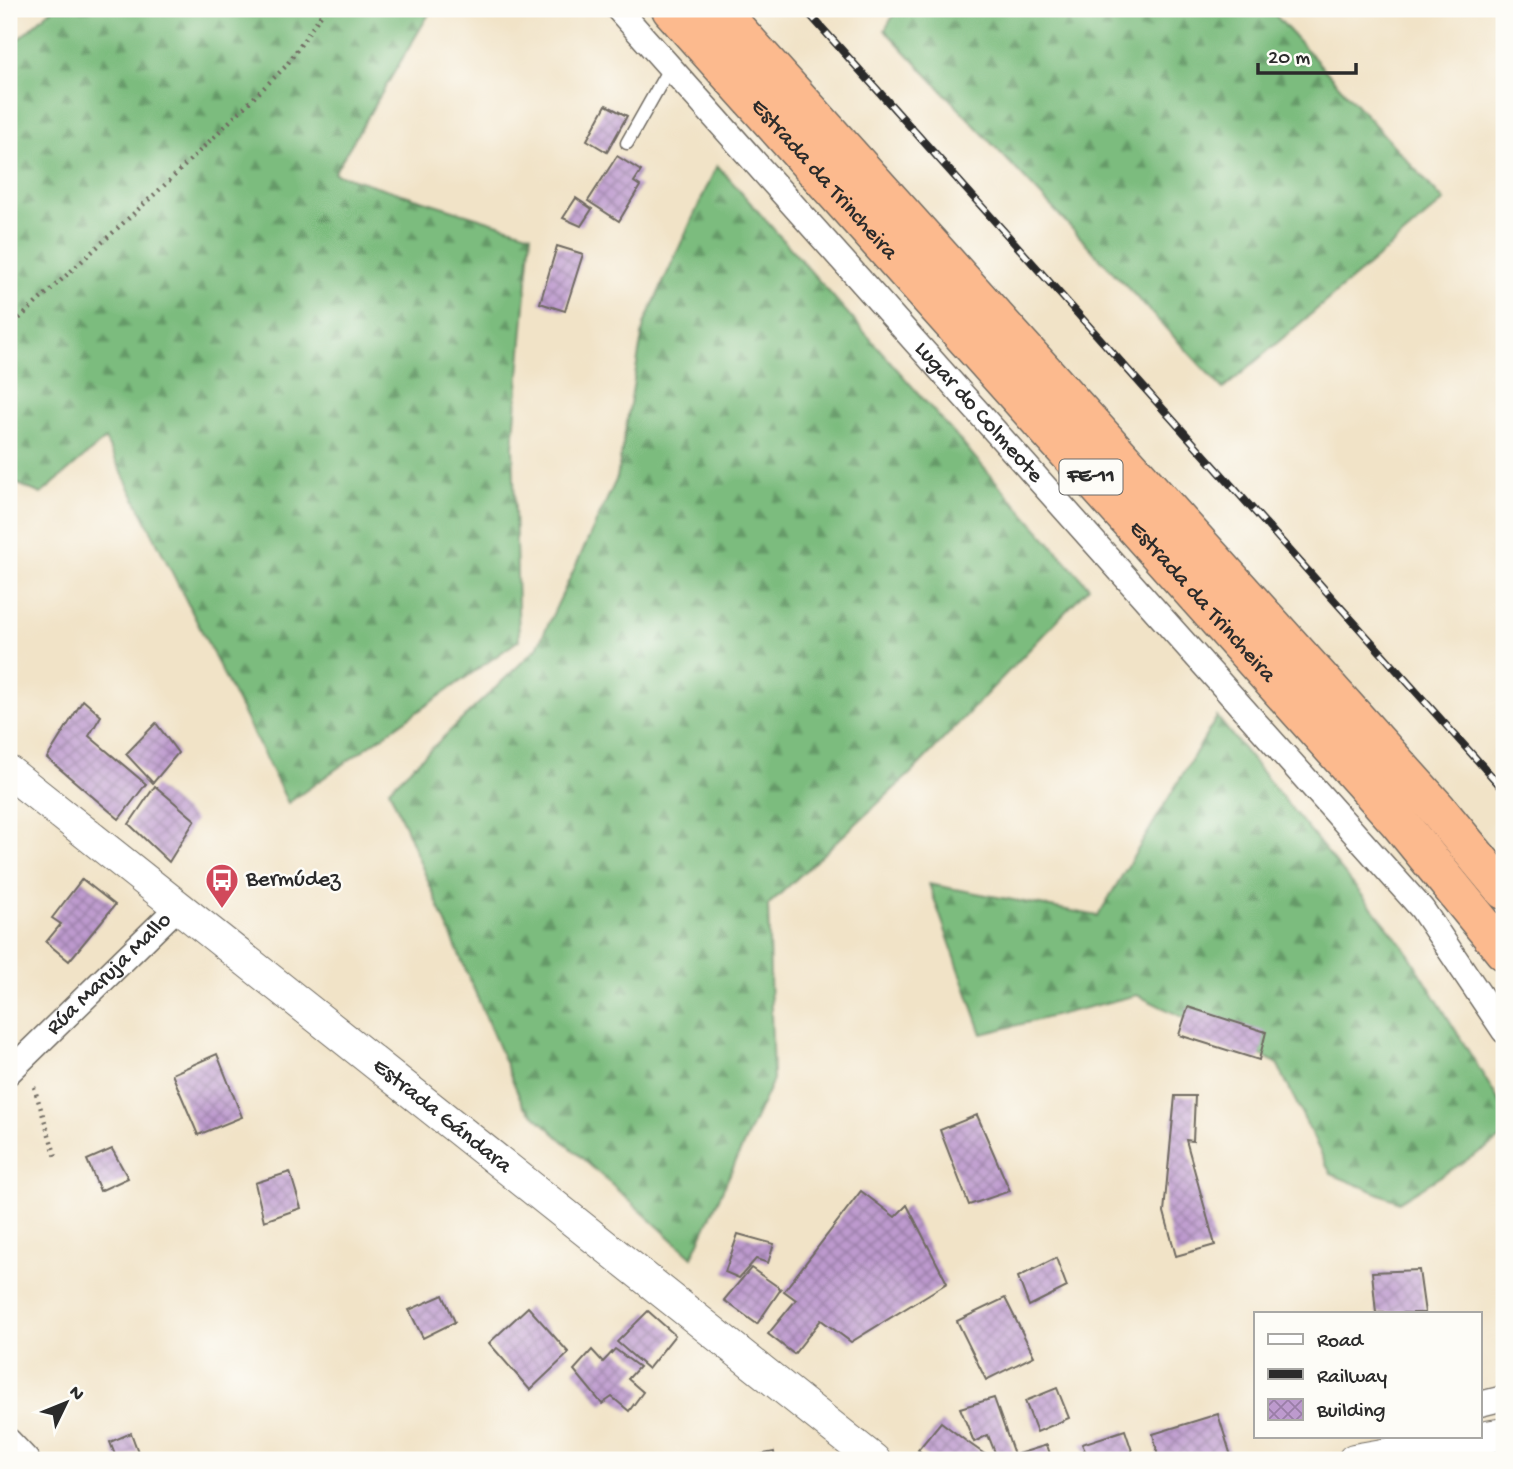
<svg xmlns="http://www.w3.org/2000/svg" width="1513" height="1469" font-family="'Gochi Hand',sans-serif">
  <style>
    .forest { fill: url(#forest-firs); stroke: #537454; stroke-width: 2 }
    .building { fill: url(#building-cross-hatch) }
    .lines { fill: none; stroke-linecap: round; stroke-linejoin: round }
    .service-casing { stroke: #706b62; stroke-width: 15 }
    .minor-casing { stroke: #706b62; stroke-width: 27 }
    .tertiary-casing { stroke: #706b62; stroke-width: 34 }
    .trunk-casing { stroke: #706b62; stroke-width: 41 }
    .path { stroke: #706b62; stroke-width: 4.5; stroke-dasharray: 2 5; stroke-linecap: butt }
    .service { stroke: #fff; stroke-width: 12 }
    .minor { stroke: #fff; stroke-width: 24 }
    .tertiary { stroke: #fff; stroke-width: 32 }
    .trunk { stroke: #fcba8e; stroke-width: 38 }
    .rail-casing { stroke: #2b2b2b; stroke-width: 8 }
    .rail { stroke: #fdfcf7; stroke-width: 5; stroke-dasharray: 16; stroke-linecap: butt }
    .labels { text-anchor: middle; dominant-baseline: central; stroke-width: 5; stroke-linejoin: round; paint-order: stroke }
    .shield { fill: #fdfcf7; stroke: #6a6a68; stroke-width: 2 }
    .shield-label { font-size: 21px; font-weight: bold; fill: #2b2b2b }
    .street-label { font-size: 23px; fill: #2b2b2b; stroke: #fdfcf7 }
    .poi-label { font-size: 23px; fill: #2b2b2b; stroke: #fdfcf7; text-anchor: start }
  </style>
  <defs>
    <pattern id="forest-firs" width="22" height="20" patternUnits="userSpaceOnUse" patternTransform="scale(1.75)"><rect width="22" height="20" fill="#7bbc7e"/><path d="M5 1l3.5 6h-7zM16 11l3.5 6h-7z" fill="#659967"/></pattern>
    <pattern id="building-cross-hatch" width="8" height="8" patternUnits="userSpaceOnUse" patternTransform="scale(1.75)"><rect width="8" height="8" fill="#bd9ace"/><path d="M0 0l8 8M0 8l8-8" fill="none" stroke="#9a7ea7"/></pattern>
  </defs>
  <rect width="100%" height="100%" fill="#fdfcf7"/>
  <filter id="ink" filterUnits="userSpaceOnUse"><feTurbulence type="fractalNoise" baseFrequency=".0143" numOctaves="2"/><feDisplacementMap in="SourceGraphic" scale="14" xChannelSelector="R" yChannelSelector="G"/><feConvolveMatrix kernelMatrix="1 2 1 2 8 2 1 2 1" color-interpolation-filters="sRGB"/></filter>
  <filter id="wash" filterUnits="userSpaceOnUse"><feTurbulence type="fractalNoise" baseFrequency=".00686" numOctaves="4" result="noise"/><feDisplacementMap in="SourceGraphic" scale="28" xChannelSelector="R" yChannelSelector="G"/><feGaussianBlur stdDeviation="1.57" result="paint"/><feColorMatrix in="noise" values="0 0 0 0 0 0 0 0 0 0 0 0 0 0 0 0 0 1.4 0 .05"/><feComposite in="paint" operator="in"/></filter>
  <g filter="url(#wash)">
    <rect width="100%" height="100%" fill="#f1e3c7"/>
    <g class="forest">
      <path d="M52,9H432L334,173L531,234L513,446L519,640L288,803L105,439L41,494L9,480V48Z"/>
      <path d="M897,9H1276V16L1444,201L1223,389L885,30Z"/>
      <path d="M717,165L1089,587L913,771L768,905L773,1080L692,1257L523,1105L389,789L537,648L617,478L644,324Z"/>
      <path d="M1217,717L1405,948L1504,1109V1137L1399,1202L1331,1174L1277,1063L1137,995L982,1034L929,884L1098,916Z"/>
    </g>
    <g id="blocks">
      <g class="building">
        <path d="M606,105L627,116L607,152L587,140Z"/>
        <path d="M617,156L641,171L634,182L640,186L619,221L588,201Z"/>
        <path d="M576,198L592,209L581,226L563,218Z"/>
        <path d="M557,246L583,254L565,311L540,303Z"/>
        <path d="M83,700L101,716L89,736L146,784L119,819L47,758Z"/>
        <path d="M156,723L178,753L153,783L126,754Z"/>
        <path d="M155,786L195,820L169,862L129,824Z"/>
        <path d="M82,879L115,905L69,961L46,942L61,924L52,918Z"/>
        <path d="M1188,1007L1266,1032L1259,1060L1179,1035Z"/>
        <path d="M217,1054L242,1117L198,1135L172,1074Z"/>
        <path d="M1175,1096H1195L1193,1141L1186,1140L1215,1245L1176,1256L1164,1212Z"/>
        <path d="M977,1115L1010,1191L969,1205L940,1130Z"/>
        <path d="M112,1149L128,1178L100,1191L87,1160Z"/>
        <path d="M290,1172L301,1208L264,1221L255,1183Z"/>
        <path d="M861,1191L895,1217L907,1205L947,1283L851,1342L821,1320L794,1354L768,1334L796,1300L784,1291Z"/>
        <path d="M738,1234L774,1244L768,1263L756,1259L739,1278L725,1272Z"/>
        <path d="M1056,1258L1067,1287L1029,1306L1018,1277Z"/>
        <path d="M751,1268L781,1289L757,1324L724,1300Z"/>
        <path d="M1419,1270L1425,1313H1376L1372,1272Z"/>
        <path d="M443,1295L455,1322L423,1338L409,1310Z"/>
        <path d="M1005,1298L1034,1356L986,1380L957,1321Z"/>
        <path d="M528,1307L569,1353L530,1390L489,1343Z"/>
        <path d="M648,1311L675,1335L648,1369L617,1342Z"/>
        <path d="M615,1349L639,1367L628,1379L643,1392L629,1411L612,1397L602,1404L574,1370L592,1350L603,1362Z"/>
        <path d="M1057,1388L1069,1418L1037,1432L1025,1401Z"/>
        <path d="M994,1398L1016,1460H998L988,1435L974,1442L960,1408Z"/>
        <path d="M1218,1414L1231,1456L1215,1460H1159L1153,1434Z"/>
        <path d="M941,1422L966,1441L993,1460H932L918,1450Z"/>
        <path d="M1125,1430L1135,1460H1089L1082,1444Z"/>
        <path d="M131,1433L138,1452L117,1460L110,1442Z"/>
        <path d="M1047,1445L1052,1460H1020L1018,1454Z"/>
        <path d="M774,1452L775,1460H755L754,1456Z"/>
      </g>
    </g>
  </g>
  <g filter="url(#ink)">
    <use href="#blocks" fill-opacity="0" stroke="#706b62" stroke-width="2"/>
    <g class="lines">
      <defs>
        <path id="service" d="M627,143L670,67"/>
        <g id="minor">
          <path id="s1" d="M618,9L1422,909L1504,1031"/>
          <path id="s2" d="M9,1072L180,905"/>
          <path d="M1480,1404L1504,1398"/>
          <path d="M9,1441L27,1460"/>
        </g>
        <g id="tertiary">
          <path id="s3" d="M9,772L874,1460"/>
          <path d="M1354,1460L1504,1434"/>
        </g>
        <g id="trunk">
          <path id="s4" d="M671,9L1398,821L1504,951"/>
          <path d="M718,9L1438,810L1504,890"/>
        </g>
      </defs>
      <use href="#service" class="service-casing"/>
      <use href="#minor" class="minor-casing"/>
      <use href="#tertiary" class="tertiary-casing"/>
      <use href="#trunk" class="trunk-casing"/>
      <g class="path">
        <path d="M9,328L169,181L286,66L325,9"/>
        <path d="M34,1087L56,1157"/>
      </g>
      <use href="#service" class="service"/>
      <use href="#minor" class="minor"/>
      <use href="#tertiary" class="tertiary"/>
      <use href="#trunk" class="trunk"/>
      <defs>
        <path id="rail" d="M805,9L1504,790"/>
      </defs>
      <use href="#rail" class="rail-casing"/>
      <use href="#rail" class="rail"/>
    </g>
  </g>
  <defs>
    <symbol id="bus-pin" viewBox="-11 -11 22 30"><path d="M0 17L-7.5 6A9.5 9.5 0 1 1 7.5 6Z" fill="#d1495b" stroke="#fdfcf7"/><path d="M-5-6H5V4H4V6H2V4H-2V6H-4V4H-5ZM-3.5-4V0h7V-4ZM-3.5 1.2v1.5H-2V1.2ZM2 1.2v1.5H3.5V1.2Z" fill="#fff"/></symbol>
  </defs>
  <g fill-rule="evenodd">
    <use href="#bus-pin" x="203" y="861" width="38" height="52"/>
  </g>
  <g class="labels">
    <rect class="shield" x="1059.5" y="459.5" width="63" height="35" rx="5"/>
    <g class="shield-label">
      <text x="1091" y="477">FE-11</text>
    </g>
    <g class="street-label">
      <text stroke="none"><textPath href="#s4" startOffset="229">Estrada da Trincheira</textPath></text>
      <text stroke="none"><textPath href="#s1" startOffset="541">Lugar do Colmeote</textPath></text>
      <text stroke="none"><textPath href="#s4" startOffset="796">Estrada da Trincheira</textPath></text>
      <text stroke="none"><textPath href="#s2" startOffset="140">Rúa Maruja Mallo</textPath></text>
      <text stroke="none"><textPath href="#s3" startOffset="553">Estrada Gándara</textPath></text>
    </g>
    <g class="poi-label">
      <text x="246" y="880">Bermúdez</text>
    </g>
  </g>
  <rect width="1513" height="1469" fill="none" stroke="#fdfcf7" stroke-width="35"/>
  <rect x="1254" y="1312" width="228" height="126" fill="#fdfcf7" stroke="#a9a8a5" stroke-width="2"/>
  <rect x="1268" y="1334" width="35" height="10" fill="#ffffff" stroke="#a9a8a5" stroke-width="2"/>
  <text x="1317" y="1346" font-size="21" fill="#2b2b2b">Road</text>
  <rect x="1268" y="1369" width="35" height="10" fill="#2b2b2b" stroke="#a9a8a5" stroke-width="2"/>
  <text x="1317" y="1382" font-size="21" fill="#2b2b2b">Railway</text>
  <rect x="1268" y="1399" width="35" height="21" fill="url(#building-cross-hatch)" stroke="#a9a8a5" stroke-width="2"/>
  <text x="1317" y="1416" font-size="21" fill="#2b2b2b">Building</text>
  <g transform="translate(66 1403) rotate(47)" stroke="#fdfcf7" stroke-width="5" paint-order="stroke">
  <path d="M0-5L12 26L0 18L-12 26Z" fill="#2b2b2b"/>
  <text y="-10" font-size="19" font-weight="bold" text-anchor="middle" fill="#2b2b2b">N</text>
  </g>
  <path d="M1258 63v10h98v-10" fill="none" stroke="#2b2b2b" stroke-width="3.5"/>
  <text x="1268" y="63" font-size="21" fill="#2b2b2b" stroke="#fdfcf7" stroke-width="5" paint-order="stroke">20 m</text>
</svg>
